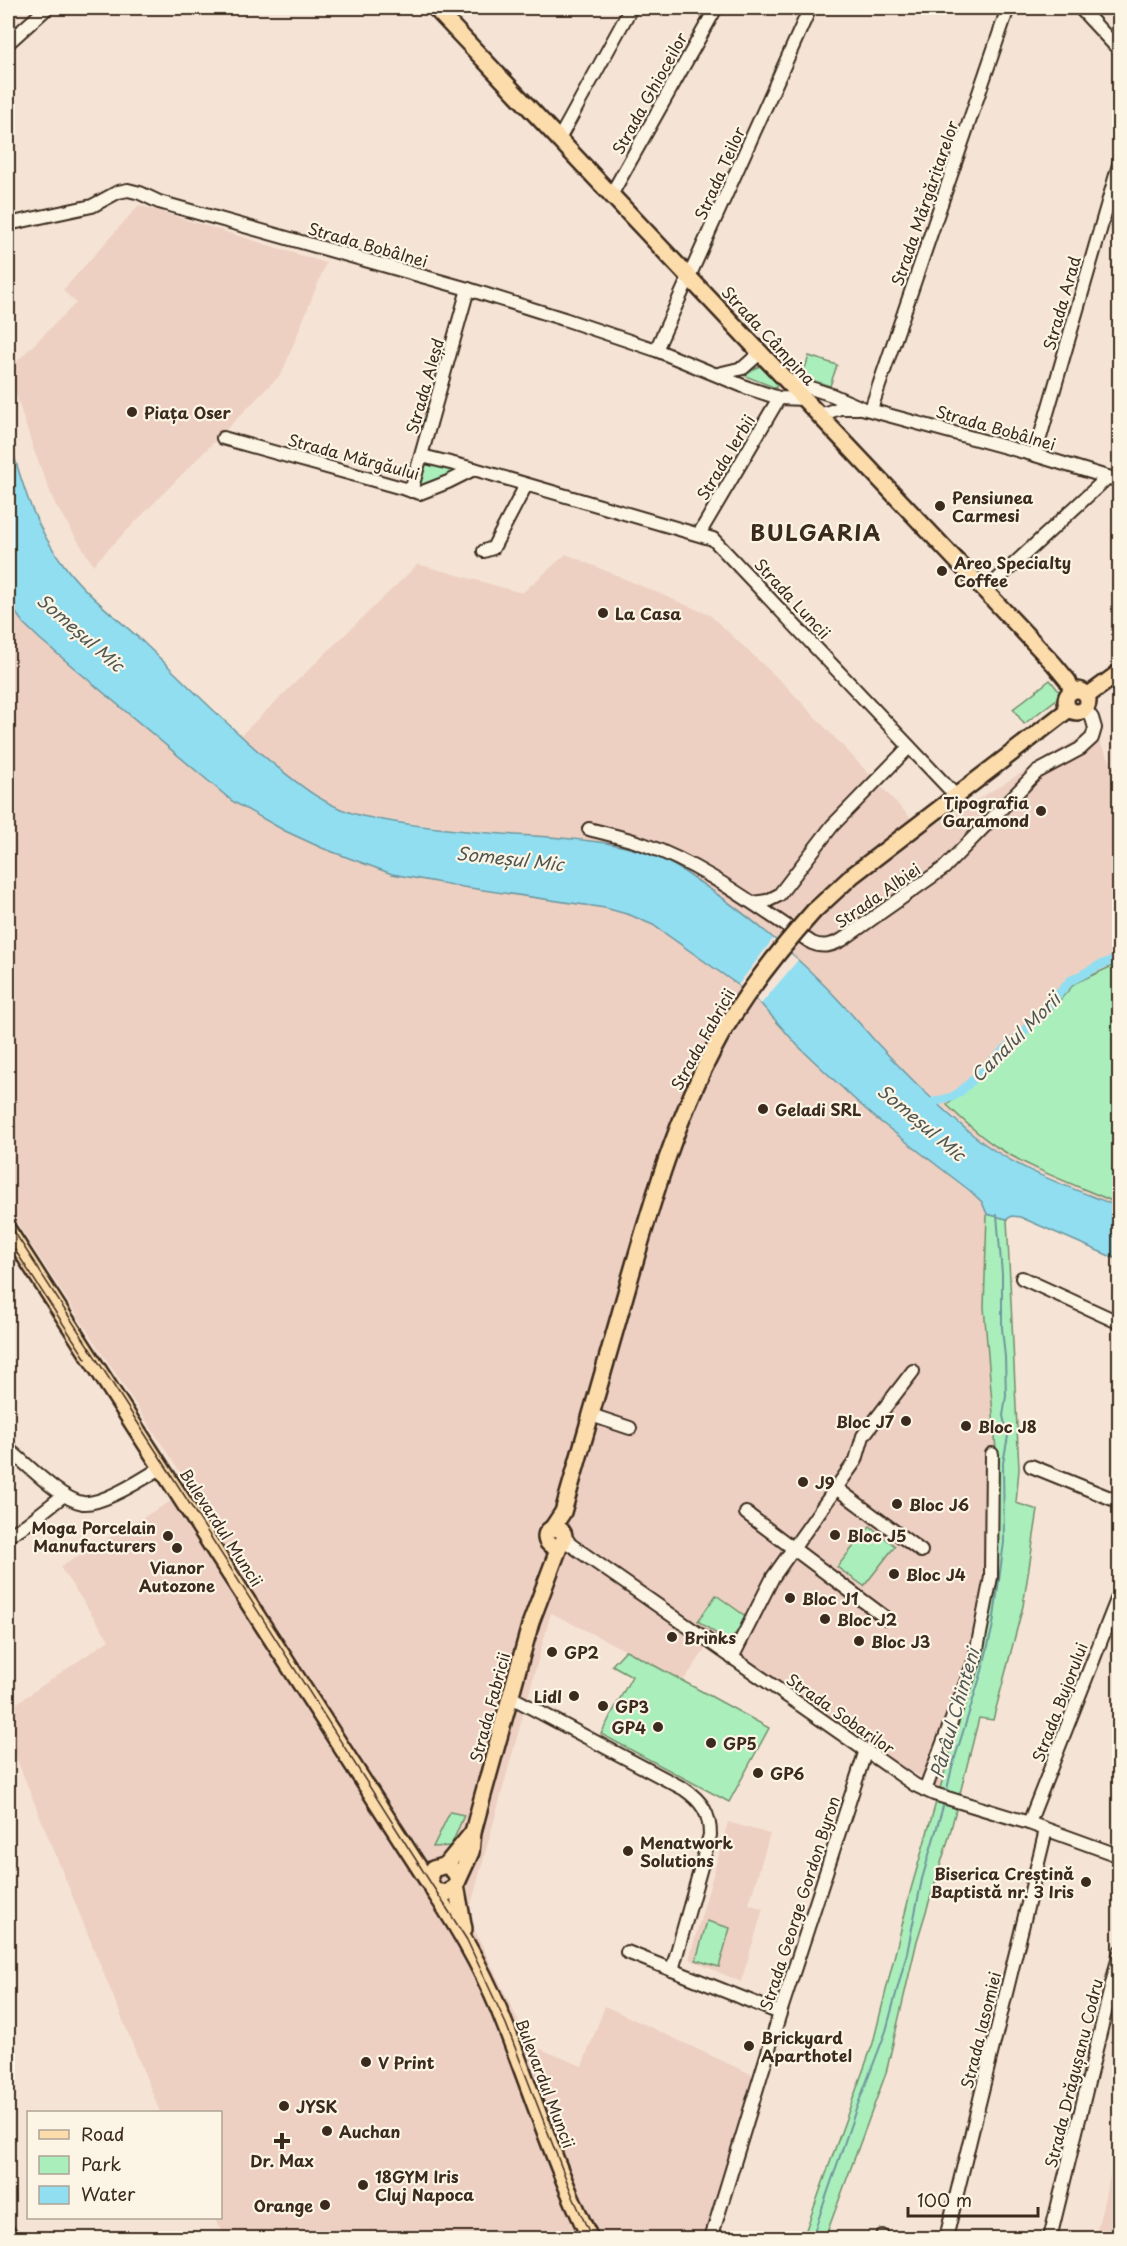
<svg xmlns="http://www.w3.org/2000/svg" width="1127" height="2246" font-family="'Playpen Sans',sans-serif">
  <style>
    .built { fill: #edd0c2 }
    .green { fill: #aaefbb; stroke: #728c6c; stroke-width: 1.5 }
    .water { fill: #91def1; stroke: #6f969d; stroke-width: 1.5 }
    .pier { fill: #f5e4d5 }
    .lines { fill: none; stroke-linecap: round; stroke-linejoin: round }
    .stream { stroke: #6f969d; stroke-width: 2 }
    .canal { stroke: #91def1; stroke-width: 9 }
    .minor-casing { stroke: #3b2a1e; stroke-width: 16 }
    .major-casing { stroke: #3b2a1e; stroke-width: 20 }
    .minor { stroke: #fcf5e5; stroke-width: 12 }
    .major { stroke: #fddcac; stroke-width: 15 }
    .tram { stroke: #3b2a1e; stroke-width: 1.5 }
    .major-bridge-casing { stroke: #3b2a1e; stroke-width: 20; stroke-linecap: butt }
    .major-bridge { stroke: #fddcac; stroke-width: 15 }
    .poi-dot { fill: #3b2a1e; stroke: #fcf5e5; stroke-width: 2 }
    .labels { text-anchor: middle; dominant-baseline: central; stroke-width: 4.5; stroke-linejoin: round; paint-order: stroke }
    .street-label { font-size: 16px; fill: #3b2a1e; stroke: #fcf5e5 }
    .poi-label { font-size: 16px; font-weight: bold; fill: #3b2a1e; stroke: #fcf5e5; text-anchor: start }
    .water-label { font-size: 18px; font-style: italic; fill: #505753; stroke: #fcf5e5 }
    .district-label { font-size: 22px; font-weight: bold; letter-spacing: 1.5px; fill: #3b2a1e; stroke: #fcf5e5 }
  </style>
  <rect width="100%" height="100%" fill="#f5e4d5"/>
  <filter id="ink" filterUnits="userSpaceOnUse"><feTurbulence type="fractalNoise" baseFrequency=".0167" numOctaves="2"/><feDisplacementMap in="SourceGraphic" scale="12" xChannelSelector="R" yChannelSelector="G"/><feConvolveMatrix kernelMatrix="1 2 1 2 8 2 1 2 1" color-interpolation-filters="sRGB"/></filter>
  <g filter="url(#ink)">
    <g class="built">
      <path d="M139,205L326,263L282,373L93,565L55,504L34,451L8,370L76,303L63,290Z"/>
      <path d="M566,554L710,615L786,686L924,832L1092,730L1119,775V1207L1022,1165L995,1151L974,1135L905,1072L826,987L796,958L747,918L598,842L449,828L362,816L338,809L317,798L296,783L240,736L418,564L522,593Z"/>
      <path d="M8,602L24,624L41,640L232,801L286,831L322,848L392,874L463,887L605,908L630,915L653,925L738,985L761,1005L798,1046L852,1097L982,1202L987,1214L984,1307L997,1462L987,1625L941,1788L833,1728L710,1643L684,1680L551,1613L468,1916L527,2039L536,2047L582,2066L605,2006L755,2076L713,2234L728,2238H227L214,2218H220V2112H160L8,1738V1709L109,1640L60,1567L191,1489L8,1210Z"/>
      <path d="M728,1822L770,1834L749,1904L763,1909L741,1982L689,1959Z"/>
      <path d="M1119,2138V2238H1095Z"/>
    </g>
    <g class="green">
      <path d="M809,356L837,365L830,386L802,377Z"/>
      <path d="M760,366L777,383L776,388L743,375Z"/>
      <path d="M424,459L466,470L417,489Z"/>
      <path d="M1050,680L1062,695L1024,724L1013,709Z"/>
      <path d="M1119,963H1120L1119,1204C1079,1186 1034,1171 997,1147C978,1135 963,1120 947,1105L995,1065L1029,1030L1040,1022L1075,983Z"/>
      <path d="M987,1214L1007,1219L1019,1469L1016,1503L1038,1510L1023,1606L993,1720L979,1718L949,1837L917,1941L886,2073L825,2238H803L873,2043L911,1889L987,1625L997,1462L984,1307Z"/>
      <path d="M870,1526L895,1546L864,1586L837,1567Z"/>
      <path d="M716,1595L751,1620L727,1641L698,1621Z"/>
      <path d="M626,1650L769,1728L729,1802L601,1734L632,1676L612,1665Z"/>
      <path d="M450,1812L464,1815L451,1846L433,1847Z"/>
      <path d="M707,1921L730,1928L719,1967L696,1960Z"/>
    </g>
    <path class="water" d="M8,435C22,483 33,525 64,565C85,594 115,616 141,640C184,681 225,724 271,762C300,785 325,807 362,816C406,825 459,831 503,834C564,839 630,837 683,871C734,904 785,945 827,988C844,1005 859,1023 875,1041C904,1072 940,1108 973,1135C1014,1169 1070,1187 1119,1207V1260L1020,1217L1012,1216L1007,1219L987,1214L982,1202L969,1190L878,1120L852,1097L798,1046L761,1004L738,985L653,925L630,915L605,908L463,887L392,874L322,848L285,831L232,801L41,640L24,624L8,602Z"/>
    <path class="pier" d="M773,939L798,960L761,1004L738,985Z"/>
    <g class="lines">
      <g class="stream">
        <path d="M946,1794L952,1767L982,1671L993,1625L1004,1542L1003,1463L1008,1436L1003,1416L1006,1396L1005,1357L1002,1328V1274L997,1215"/>
        <path d="M812,2238L855,2112L886,2031L907,1953L922,1879L944,1803"/>
      </g>
      <path class="canal" d="M927,1104L952,1097L960,1092L1035,1021L1070,981L1100,965L1120,958"/>
      <defs>
        <g id="minor">
          <path d="M1080,8L1120,51"/>
          <path d="M8,43L47,8"/>
          <path d="M559,139L631,8"/>
          <path d="M611,195L716,8"/>
          <path d="M8,224L92,206L118,192L128,190L140,193L159,202L468,289L564,319L656,350L748,388L779,398L805,399"/>
          <path d="M656,350L810,8"/>
          <path d="M718,374L743,368L761,352"/>
          <path d="M786,380L832,395L862,408L1035,455L1120,481"/>
          <path d="M871,409L1008,8"/>
          <path d="M820,415L840,408H858"/>
          <path d="M223,438L420,493L448,482L474,469"/>
          <path d="M1035,455L1120,161"/>
          <path d="M422,456L474,469L713,539L956,796"/>
          <path d="M411,491L468,289"/>
          <path d="M699,534L779,398"/>
          <path d="M484,551L493,548L526,485"/>
          <path d="M985,591L1108,477"/>
          <path d="M589,829C607,834 626,838 643,844C705,866 757,907 812,943C823,948 832,945 842,940L944,868L1037,772L1080,749L1092,738L1095,728L1092,718L1085,708"/>
          <path d="M754,903L767,901L779,895L832,826L909,747"/>
          <path d="M1022,1278L1120,1323"/>
          <path d="M591,1415L630,1428"/>
          <path d="M8,1449C26,1463 61,1500 83,1503C102,1505 145,1478 162,1467"/>
          <path d="M1031,1466L1120,1502"/>
          <path d="M836,1488L921,1551"/>
          <path d="M746,1513L886,1618"/>
          <path d="M8,1536L27,1524L64,1495"/>
          <path d="M564,1536L571,1545L915,1785L934,1794L1029,1823L1120,1856"/>
          <path d="M732,1658L773,1577L856,1460L863,1436L913,1371"/>
          <path d="M511,1697L684,1789C702,1801 710,1814 710,1835L672,1970"/>
          <path d="M925,1790L975,1659L991,1577L992,1454"/>
          <path d="M1029,1823L1120,1592"/>
          <path d="M627,1952L780,2013"/>
          <path d="M8,2230L13,2238"/>
          <path d="M711,2238L780,2013L866,1750"/>
          <path d="M881,2238L882,2236"/>
          <path d="M946,2238L1046,1830"/>
          <path d="M1050,2238L1120,1951"/>
        </g>
        <g id="major">
          <path d="M435,8L1054,664L1068,681L1072,691"/>
          <circle cx="1077" cy="701" r="11"/>
          <path d="M1087,696L1120,672"/>
          <path d="M814,911L853,875L1069,709"/>
          <path d="M8,1230L429,1883"/>
          <circle cx="555" cy="1537" r="9"/>
          <path d="M551,1530L563,1512C584,1440 604,1368 625,1296C651,1205 675,1119 721,1035"/>
          <path d="M446,1865L473,1832"/>
          <path d="M458,1880L455,1872L446,1865L433,1869L429,1878L434,1891L447,1893L456,1885L471,1852L473,1832L483,1795L531,1622L560,1545"/>
          <path d="M456,1885L464,1929"/>
          <path d="M434,1891C462,1933 487,1977 505,2025C533,2096 556,2169 590,2238"/>
        </g>
      </defs>
      <use href="#minor" class="minor-casing"/>
      <use href="#major" class="major-casing"/>
      <use href="#minor" class="minor"/>
      <use href="#major" class="major"/>
      <g class="tram">
        <path d="M8,1222L165,1465L467,1940L506,2024L573,2197L592,2238"/>
        <path d="M15,1250L86,1359"/>
      </g>
      <defs>
        <path id="major-bridge" d="M721,1035C748,990 779,950 814,911"/>
      </defs>
      <use href="#major-bridge" class="major-bridge-casing"/>
      <use href="#major-bridge" class="major-bridge"/>
    </g>
  </g>
  <g class="poi-dot">
    <circle cx="132" cy="412" r="6"/>
    <circle cx="940" cy="506" r="6"/>
    <circle cx="942" cy="571" r="6"/>
    <circle cx="603" cy="613" r="6"/>
    <circle cx="1041" cy="811" r="6"/>
    <circle cx="763" cy="1109" r="6"/>
    <circle cx="906" cy="1421" r="6"/>
    <circle cx="966" cy="1426" r="6"/>
    <circle cx="803" cy="1482" r="6"/>
    <circle cx="897" cy="1504" r="6"/>
    <circle cx="835" cy="1535" r="6"/>
    <circle cx="168" cy="1536" r="6"/>
    <circle cx="177" cy="1548" r="6"/>
    <circle cx="894" cy="1574" r="6"/>
    <circle cx="790" cy="1598" r="6"/>
    <circle cx="825" cy="1619" r="6"/>
    <circle cx="672" cy="1637" r="6"/>
    <circle cx="859" cy="1641" r="6"/>
    <circle cx="552" cy="1652" r="6"/>
    <circle cx="574" cy="1696" r="6"/>
    <circle cx="603" cy="1706" r="6"/>
    <circle cx="658" cy="1727" r="6"/>
    <circle cx="711" cy="1743" r="6"/>
    <circle cx="758" cy="1773" r="6"/>
    <circle cx="628" cy="1851" r="6"/>
    <circle cx="1086" cy="1882" r="6"/>
    <circle cx="749" cy="2046" r="6"/>
    <circle cx="366" cy="2062" r="6"/>
    <circle cx="284" cy="2106" r="6"/>
    <circle cx="327" cy="2131" r="6"/>
    <path d="M279 2132h6v6h6v6h-6v6h-6v-6h-6v-6h6z"/>
    <circle cx="363" cy="2185" r="6"/>
    <circle cx="325" cy="2205" r="6"/>
  </g>
  <g class="labels">
    <g class="street-label">
      <text transform="translate(649 93) rotate(-61)">Strada Ghioceilor</text>
      <text transform="translate(719 173) rotate(-66)">Strada Teilor</text>
      <text transform="translate(924 203) rotate(-71)">Strada Mărgăritarelor</text>
      <text transform="translate(368 244) rotate(16)">Strada Bobâlnei</text>
      <text transform="translate(1061 303) rotate(-74)">Strada Arad</text>
      <text transform="translate(769 335) rotate(47)">Strada Câmpina</text>
      <text transform="translate(424 386) rotate(-74)">Strada Aleșd</text>
      <text transform="translate(996 427) rotate(16)">Strada Bobâlnei</text>
      <text transform="translate(354 456) rotate(15)">Strada Mărgăului</text>
      <text transform="translate(725 457) rotate(-59)">Strada Ierbii</text>
      <text transform="translate(793 598) rotate(47)">Strada Luncii</text>
      <text transform="translate(877 895) rotate(-35)">Strada Albiei</text>
      <text transform="translate(702 1039) rotate(-61)">Strada Fabricii</text>
      <text transform="translate(222 1527) rotate(57)">Bulevardul Muncii</text>
      <text transform="translate(1059 1702) rotate(-69)">Strada Bujorului</text>
      <text transform="translate(489 1707) rotate(-75)">Strada Fabricii</text>
      <text transform="translate(841 1713) rotate(35)">Strada Sobarilor</text>
      <text transform="translate(799 1903) rotate(-72)">Strada George Gordon Byron</text>
      <text transform="translate(980 2030) rotate(-76)">Strada Iasomiei</text>
      <text transform="translate(1073 2073) rotate(-76)">Strada Drăgușanu Codru</text>
      <text transform="translate(546 2083) rotate(69)">Bulevardul Muncii</text>
    </g>
    <g class="poi-label">
      <text x="144" y="412">Piața Oser</text>
      <text x="952" y="497">Pensiunea<tspan x="952" dy="18">Carmesi</tspan></text>
      <text x="954" y="562">Areo Specialty<tspan x="954" dy="18">Coffee</tspan></text>
      <text x="615" y="613">La Casa</text>
      <text x="1029" y="802" text-anchor="end">Tipografia<tspan x="1029" dy="18">Garamond</tspan></text>
      <text x="775" y="1109">Geladi SRL</text>
      <text x="894" y="1421" text-anchor="end">Bloc J7</text>
      <text x="978" y="1426">Bloc J8</text>
      <text x="815" y="1482">J9</text>
      <text x="909" y="1504">Bloc J6</text>
      <text x="156" y="1527" text-anchor="end">Moga Porcelain<tspan x="156" dy="18">Manufacturers</tspan></text>
      <text x="847" y="1535">Bloc J5</text>
      <text x="177" y="1567" text-anchor="middle">Vianor<tspan x="177" dy="18">Autozone</tspan></text>
      <text x="906" y="1574">Bloc J4</text>
      <text x="802" y="1598">Bloc J1</text>
      <text x="837" y="1619">Bloc J2</text>
      <text x="684" y="1637">Brinks</text>
      <text x="871" y="1641">Bloc J3</text>
      <text x="564" y="1652">GP2</text>
      <text x="562" y="1696" text-anchor="end">Lidl</text>
      <text x="615" y="1706">GP3</text>
      <text x="646" y="1727" text-anchor="end">GP4</text>
      <text x="723" y="1743">GP5</text>
      <text x="770" y="1773">GP6</text>
      <text x="640" y="1842">Menatwork<tspan x="640" dy="18">Solutions</tspan></text>
      <text x="1074" y="1873" text-anchor="end">Biserica Creștină<tspan x="1074" dy="18">Baptistă nr. 3 Iris</tspan></text>
      <text x="761" y="2037">Brickyard<tspan x="761" dy="18">Aparthotel</tspan></text>
      <text x="378" y="2062">V Print</text>
      <text x="296" y="2106">JYSK</text>
      <text x="339" y="2131">Auchan</text>
      <text x="282" y="2160" text-anchor="middle">Dr. Max</text>
      <text x="375" y="2176">18GYM Iris<tspan x="375" dy="18">Cluj Napoca</tspan></text>
      <text x="313" y="2205" text-anchor="end">Orange</text>
    </g>
    <g class="water-label">
      <text transform="translate(81 632) rotate(41)">Someșul Mic</text>
      <text transform="translate(510 858) rotate(6)">Someșul Mic</text>
      <text transform="translate(1015 1037) rotate(-45)">Canalul Morii</text>
      <text transform="translate(922 1122) rotate(40)">Someșul Mic</text>
      <text transform="translate(954 1713) rotate(-74)">Pârâul Chinteni</text>
    </g>
    <g class="district-label">
      <text x="816" y="531">BULGARIA</text>
    </g>
  </g>
  <rect width="1127" height="2246" fill="none" stroke="#fcf5e5" stroke-width="30"/>
  <rect x="15" y="15" width="1097" height="2216" fill="none" stroke="#3b2a1e" stroke-width="2" filter="url(#ink)"/>
  <rect x="27" y="2111" width="195" height="108" fill="#fcf5e5" stroke="#afa495" stroke-width="1.5"/>
  <rect x="39" y="2130" width="30" height="9" fill="#fddcac" stroke="#afa495" stroke-width="1.5"/>
  <text x="81" y="2141" font-size="18" fill="#3b2a1e">Road</text>
  <rect x="39" y="2156" width="30" height="18" fill="#aaefbb" stroke="#afa495" stroke-width="1.5"/>
  <text x="81" y="2171" font-size="18" fill="#3b2a1e">Park</text>
  <rect x="39" y="2186" width="30" height="18" fill="#91def1" stroke="#afa495" stroke-width="1.5"/>
  <text x="81" y="2201" font-size="18" fill="#3b2a1e">Water</text>
  <path d="M908 2207v9h130v-9" fill="none" stroke="#3b2a1e" stroke-width="3"/>
  <text x="917" y="2207" font-size="18" fill="#3b2a1e" stroke="#fcf5e5" stroke-width="4.5" paint-order="stroke">100 m</text>
</svg>
